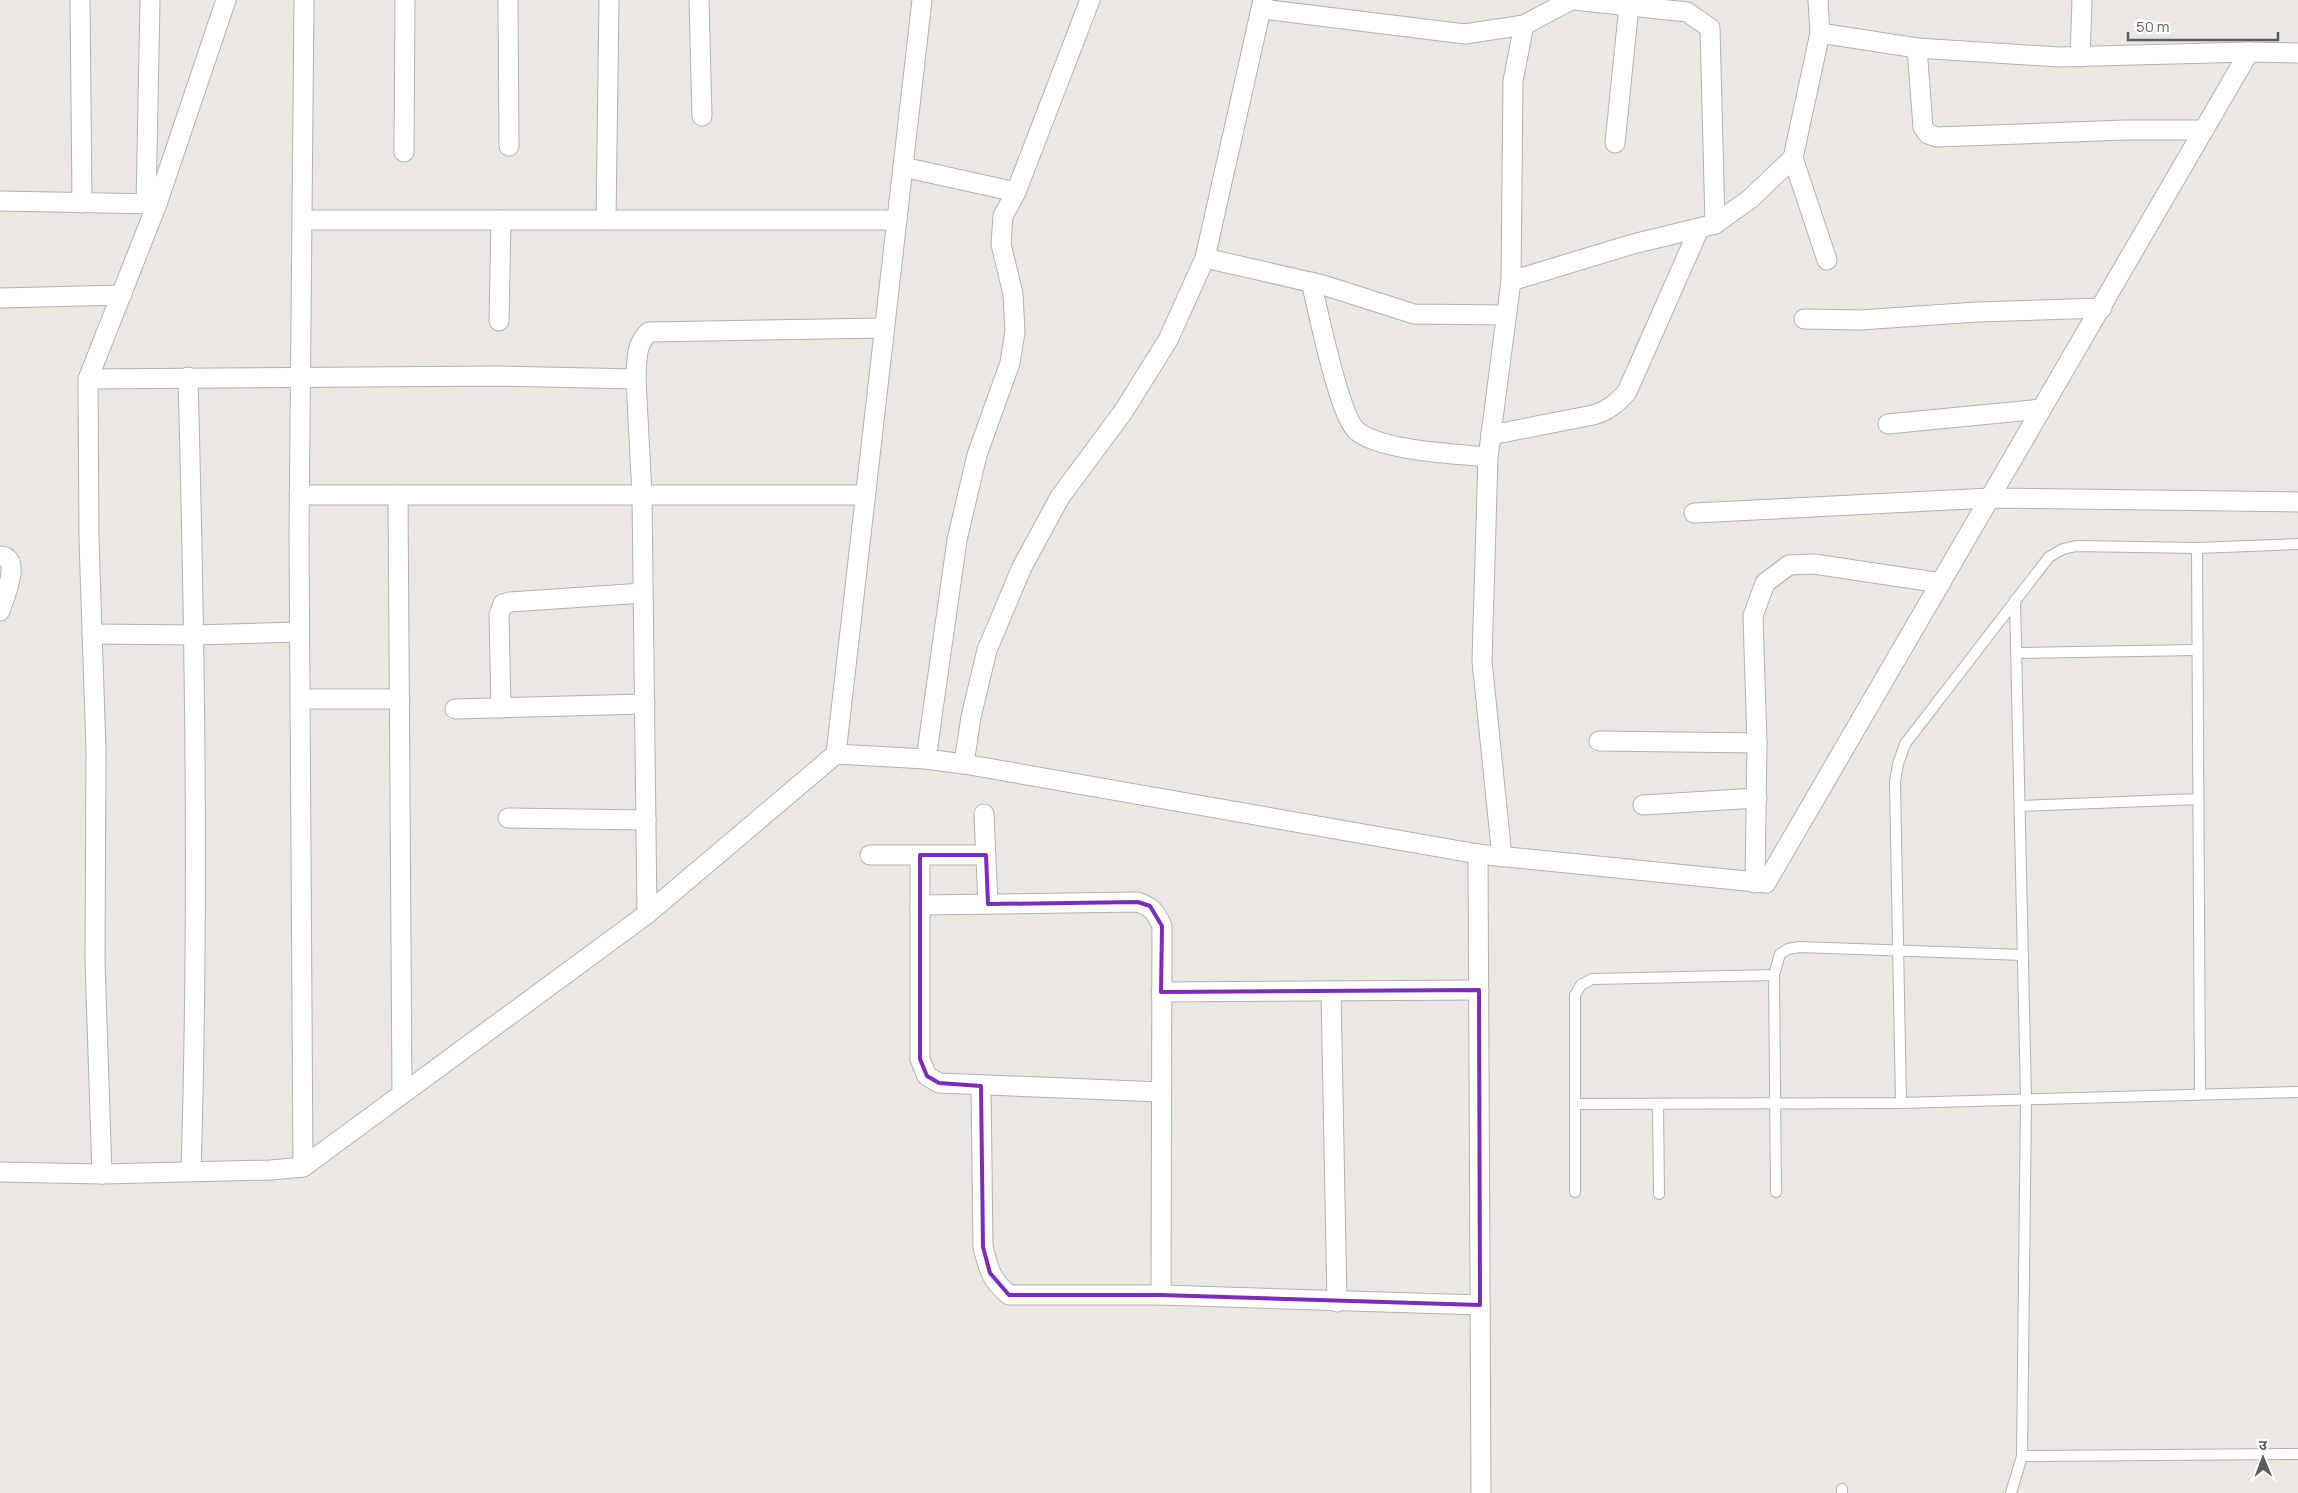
<svg xmlns="http://www.w3.org/2000/svg" width="2298" height="1493" font-family="Manrope,'Noto Sans Devanagari',sans-serif">
  <style>
    .lines { fill: none; stroke-linecap: round; stroke-linejoin: round }
    .lane-casing { stroke: #afb3b5; stroke-width: 12 }
    .street-casing { stroke: #afb3b5; stroke-width: 21 }
    .lane { stroke: #fff; stroke-width: 10 }
    .street { stroke: #fff; stroke-width: 19 }
    .marked { fill: none; stroke: #7b2cbf; stroke-width: 4; stroke-linejoin: round }
  </style>
  <rect width="100%" height="100%" fill="#ebe7e2"/>
  <g class="lines">
    <defs>
      <g id="lane">
        <path d="M2197,548L2200,1094"/>
        <path d="M2018,653L2197,650"/>
        <path d="M2020,806L2198,799"/>
        <path d="M1774,975L1776,1192"/>
        <path d="M1901,1103L1895,782L1898,764L1905,744L2049,557L2063,549L2076,546L2197,548L2298,544"/>
        <path d="M1575,1104L1901,1103L2298,1092"/>
        <path d="M1658,1104L1659,1194"/>
        <path d="M1575,1192V995L1581,985L1592,979L1774,975L1780,954L1788,949L1800,947L2023,955"/>
        <path d="M2022,1456L2298,1454"/>
        <path d="M1842,1489V1493"/>
        <path d="M2011,1493L2022,1456L2026,1099L2015,600"/>
      </g>
      <g id="street">
        <path d="M80,0L82,203"/>
        <path d="M508,0L509,146"/>
        <path d="M699,0L702,116"/>
        <path d="M1574,0L1687,12L1710,28L1715,224"/>
        <path d="M1262,9L1465,34L1524,25L1571,0"/>
        <path d="M1820,33L1917,48L2059,57L2249,52L2298,53"/>
        <path d="M1917,48L1923,127L1928,134L1937,137L2125,130H2204"/>
        <path d="M2080,57L2082,0"/>
        <path d="M1615,143L1629,6"/>
        <path d="M404,152L405,0"/>
        <path d="M1793,158L1827,260"/>
        <path d="M903,167L1016,192"/>
        <path d="M0,201L157,204"/>
        <path d="M146,204L150,0"/>
        <path d="M302,220H897"/>
        <path d="M606,220L609,0"/>
        <path d="M1205,258L1323,285L1414,314L1505,315"/>
        <path d="M1511,281L1633,244L1715,224L1750,199L1793,158L1820,33L1818,0"/>
        <path d="M1311,282C1318,309 1339,417 1357,431C1381,451 1457,454 1488,457"/>
        <path d="M0,298L122,295"/>
        <path d="M1804,319L1860,320L1977,312L2102,308"/>
        <path d="M499,321L501,220"/>
        <path d="M188,377C195,642 199,907 191,1171"/>
        <path d="M88,379L501,376L636,379L642,495L647,914"/>
        <path d="M636,379C637,361 635,345 649,332L884,328"/>
        <path d="M1888,424L2041,409"/>
        <path d="M1491,435L1593,415C1608,411 1617,403 1627,392L1699,229"/>
        <path d="M299,495H865"/>
        <path d="M398,495L402,1094"/>
        <path d="M1694,513L1990,498L2298,502"/>
        <path d="M0,556C23,557 4,598 0,611"/>
        <path d="M92,634L195,635L300,632"/>
        <path d="M300,699H400"/>
        <path d="M501,708L499,615L503,604L510,602L643,593"/>
        <path d="M455,709L645,704"/>
        <path d="M1599,741L1757,743"/>
        <path d="M836,754L922,0"/>
        <path d="M926,759L957,540L977,455L1010,363L1015,332L1013,294L1001,244L1003,216L1016,192L1090,0"/>
        <path d="M964,764L971,717L987,650L1022,567L1060,497L1123,412L1168,340L1205,258L1263,0"/>
        <path d="M1643,805L1757,798"/>
        <path d="M984,814L988,904"/>
        <path d="M508,818L646,820"/>
        <path d="M1478,854L1481,1493"/>
        <path d="M870,855H986"/>
        <path d="M920,855V1059L927,1076L939,1083L1161,1092"/>
        <path d="M1502,857L1482,661L1488,457L1511,281L1513,81L1524,25"/>
        <path d="M1755,883L1757,743L1753,616L1765,583L1789,565L1814,564L1941,583"/>
        <path d="M920,905L1138,902C1153,908 1155,911 1162,926L1161,1295"/>
        <path d="M1331,991L1337,1302"/>
        <path d="M1161,992L1479,990"/>
        <path d="M981,1086L983,1247C989,1270 991,1280 1009,1295H1161L1480,1305"/>
        <path d="M303,1167L299,535L304,0"/>
        <path d="M0,1172L102,1174L271,1170L303,1167L647,914L836,754L926,759L964,764L1478,854L1766,883L2249,52"/>
        <path d="M102,1174L95,962L96,750L89,540L88,379L157,204L226,0"/>
      </g>
    </defs>
    <use href="#lane" class="lane-casing"/>
    <use href="#street" class="street-casing"/>
    <use href="#lane" class="lane"/>
    <use href="#street" class="street"/>
  </g>
  <path class="marked" d="M920,855H986L988,904L1138,902L1150,906L1162,926L1161,992L1479,990L1480,1305L1161,1295H1009L990,1273L983,1247L981,1086L939,1083L927,1076L920,1059Z"/>
  <g transform="translate(2263 1458) rotate(359)" stroke="#ffffff" stroke-width="4" paint-order="stroke">
  <path d="M0-4L9 19L0 12L-9 19Z" fill="#5a5e60"/>
  <text y="-8" font-size="14" font-weight="bold" text-anchor="middle" fill="#5a5e60">उ</text>
  </g>
  <path d="M2128 32v8h150v-8" fill="none" stroke="#5a5e60" stroke-width="2.5"/>
  <text x="2136" y="32" font-size="15" fill="#5a5e60" stroke="#ffffff" stroke-width="4" paint-order="stroke">50 m</text>
</svg>
